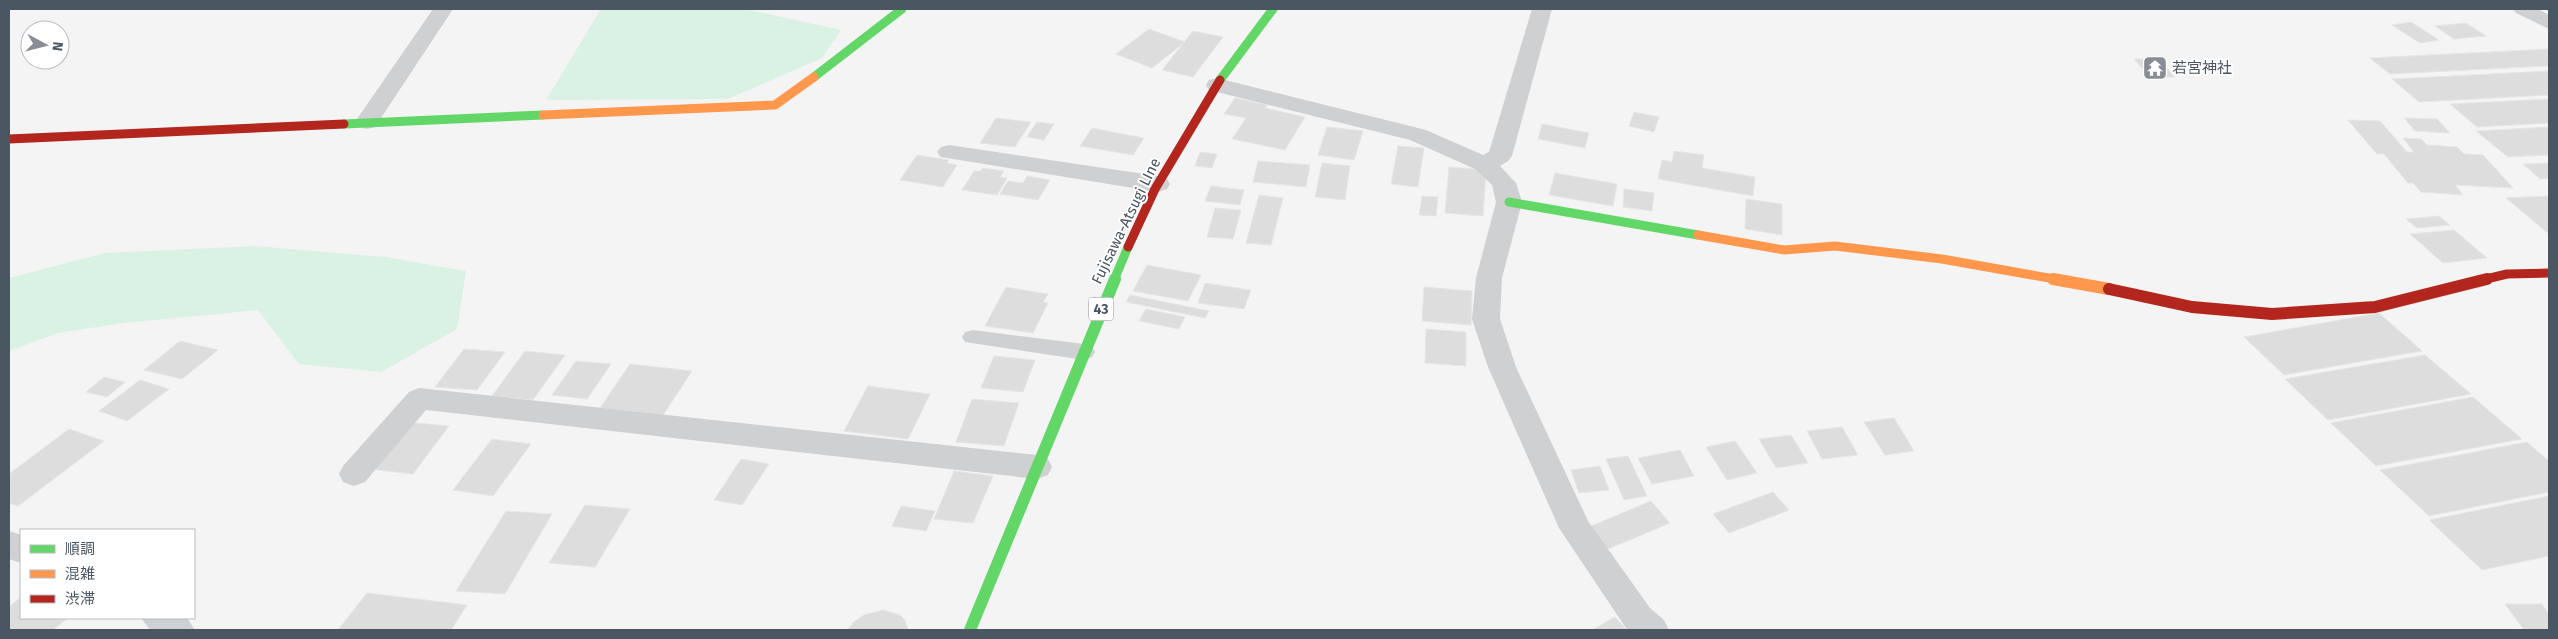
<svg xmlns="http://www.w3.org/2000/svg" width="2558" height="639" font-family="'Fira Sans','Noto Sans JP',sans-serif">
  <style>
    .green { fill: #d9f2e3 }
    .building { fill: #ddddde; stroke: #e5e6e7 }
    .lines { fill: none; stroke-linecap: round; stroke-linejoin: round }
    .lane { fill: #ced0d2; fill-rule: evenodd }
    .street { fill: #ced0d2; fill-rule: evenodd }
    .fast-far1 { stroke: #63d668; stroke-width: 9 }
    .fast { stroke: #63d668; stroke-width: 12 }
    .slow-far1 { stroke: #ff974d; stroke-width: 9 }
    .slow { stroke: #ff974d; stroke-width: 12 }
    .jam-far1 { stroke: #b3261e; stroke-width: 9 }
    .jam { stroke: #b3261e; stroke-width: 12 }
    .labels { text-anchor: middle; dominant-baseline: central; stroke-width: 4; stroke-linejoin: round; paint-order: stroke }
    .shield { fill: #fff; stroke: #808990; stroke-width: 1 }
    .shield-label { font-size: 14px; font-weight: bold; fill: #4a5661 }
    .poi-label { font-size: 15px; fill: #4a5661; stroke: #fff; text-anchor: start }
    .street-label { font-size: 15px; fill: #4a5661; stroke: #fff }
  </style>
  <rect width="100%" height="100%" fill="#f4f4f4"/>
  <g class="green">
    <path d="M601,9H745L841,30L822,58L728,99L546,100Z"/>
    <path d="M255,246L385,257L466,271L457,329L381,372L299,364L258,310L124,323L58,333L9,351V278L105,253Z"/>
  </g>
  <g class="building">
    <path d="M2411,22L2439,40L2420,43L2392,25Z"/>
    <path d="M2466,23L2486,36L2454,39L2435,26Z"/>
    <path d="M1149,29L1185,42L1152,68L1116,54Z"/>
    <path d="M1193,31L1223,37L1193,77L1162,70Z"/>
    <path d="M2549,49V66L2390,74L2370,58Z"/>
    <path d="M2134,59H2159L2175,77H2150Z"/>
    <path d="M2549,71V95L2419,102L2392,79Z"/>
    <path d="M1235,98L1267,105L1265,108L1305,117L1285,150L1232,139L1246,118L1224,114Z"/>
    <path d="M2549,99V123L2477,127L2450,104Z"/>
    <path d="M1634,112L1659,117L1654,132L1629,126Z"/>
    <path d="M996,118L1031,122L1015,147L980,143Z"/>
    <path d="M2404,118L2437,119L2450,133L2415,131Z"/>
    <path d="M2348,120L2380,121L2407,152H2414L2403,138L2421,139L2427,145L2457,147L2464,154L2483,155L2513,188L2455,185L2463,195L2421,192L2413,183H2408L2384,154H2377Z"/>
    <path d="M1037,122L1054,124L1044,140L1027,137Z"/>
    <path d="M1542,124L1589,133L1585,148L1538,139Z"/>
    <path d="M1327,127L1363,131L1354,160L1318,155Z"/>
    <path d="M2549,127V155L2508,157L2476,131Z"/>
    <path d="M1092,128L1144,138L1133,155L1080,146Z"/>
    <path d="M1398,146L1424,148L1418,187L1391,184Z"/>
    <path d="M1674,151L1704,155L1702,168L1755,177L1753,196L1658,179L1662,160L1672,162Z"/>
    <path d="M1200,152L1217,154L1212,168L1195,166Z"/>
    <path d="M917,155L949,160L947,163L957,165L943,187L900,180Z"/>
    <path d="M1258,161L1310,165L1306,187L1253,182Z"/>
    <path d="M1322,163L1350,166L1345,200L1315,197Z"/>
    <path d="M2549,163V178L2540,179L2523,164Z"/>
    <path d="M1449,167L1486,170L1483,216L1445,213Z"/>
    <path d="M983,168L1004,171L1000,177L1007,178L997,195L962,190L974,171H981Z"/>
    <path d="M1555,173L1617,184L1613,206L1549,195Z"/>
    <path d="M1027,176L1050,180L1038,200L1000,194L1008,181L1023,183Z"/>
    <path d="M1211,186L1244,190L1240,205L1205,201Z"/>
    <path d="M1624,189L1654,193L1652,211L1623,207Z"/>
    <path d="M1259,195L1283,198L1271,245L1246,243Z"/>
    <path d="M1422,196L1438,197L1436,216L1419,215Z"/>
    <path d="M2546,196L2549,198V234L2506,198Z"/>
    <path d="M1746,199L1782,204V235L1745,229Z"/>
    <path d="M1215,208L1241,210L1233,239L1207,237Z"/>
    <path d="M2439,216L2450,225L2417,228L2406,219Z"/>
    <path d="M2454,230L2487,258L2443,263L2410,234Z"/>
    <path d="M1147,265L1201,275L1188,301L1133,291Z"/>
    <path d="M1205,283L1251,290L1244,309L1198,303Z"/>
    <path d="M1006,287L1048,294L1043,302L1048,303L1033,333L985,326Z"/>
    <path d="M1424,287L1472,291L1471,325L1422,321Z"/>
    <path d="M1130,295L1209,311L1205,318L1126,302Z"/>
    <path d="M1146,309L1185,317L1179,329L1139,321Z"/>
    <path d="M2379,313L2422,351L2284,375L2244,337Z"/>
    <path d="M1426,329L1466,332V366L1425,363Z"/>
    <path d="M180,341L218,350L182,379L144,370Z"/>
    <path d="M464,349L505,352L477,390L435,387Z"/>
    <path d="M525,351L565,355L533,400L492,396Z"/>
    <path d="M2425,355L2471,394L2328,420L2285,379Z"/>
    <path d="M994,356L1035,360L1023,392L981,388Z"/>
    <path d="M576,361L611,364L587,399L552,395Z"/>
    <path d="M630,364L692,371L663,415L600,408Z"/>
    <path d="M104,377L125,382L107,397L86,392Z"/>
    <path d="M140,380L169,389L127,421L99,411Z"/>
    <path d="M868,386L930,394L908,439L844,431Z"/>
    <path d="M2473,397L2522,439L2376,466L2331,423Z"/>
    <path d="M972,399L1019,403L1004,446L956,442Z"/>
    <path d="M1894,418L1914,451L1885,455L1864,422Z"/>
    <path d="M406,422L449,426L413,474L369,469Z"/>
    <path d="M1842,427L1858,455L1822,459L1807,431Z"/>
    <path d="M69,429L104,441L18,506L9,503V474Z"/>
    <path d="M1791,435L1808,463L1776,468L1759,439Z"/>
    <path d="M492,439L531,444L493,496L453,490Z"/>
    <path d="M1735,441L1757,473L1727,480L1706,447Z"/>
    <path d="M2527,442L2549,461V492L2429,516L2380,470Z"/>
    <path d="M1680,450L1694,476L1652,484L1638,458Z"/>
    <path d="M1628,456L1647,496L1624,500L1606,459Z"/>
    <path d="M741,459L769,464L742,505L714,500Z"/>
    <path d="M1600,466L1609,490L1579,493L1571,470Z"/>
    <path d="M954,471L993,476L973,523L934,519Z"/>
    <path d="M1773,492L1789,510L1729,533L1713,514Z"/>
    <path d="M2549,496V556L2482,570L2429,520Z"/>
    <path d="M1651,501L1670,523L1603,551L1584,529Z"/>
    <path d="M585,505L630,509L595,567L549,563Z"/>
    <path d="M901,506L935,511L926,531L892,526Z"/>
    <path d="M506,511L552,514L505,594L456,591Z"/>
    <path d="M367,593L467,605L451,630H338Z"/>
    <path d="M21,597V618H68L53,630H9V607Z"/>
    <path d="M2505,604H2542L2549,614V630H2524Z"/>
    <path d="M883,610L900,615L905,620L908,630H847L855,621L864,615Z"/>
    <path d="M1615,617L1627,630H1592Z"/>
  </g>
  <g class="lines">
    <path class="lane" d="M973,330L1084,344L1092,347L1095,352L1092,357L1084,360L965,342L962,337L965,332Z"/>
    <g class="street">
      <path d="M433,9H453L375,127L367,129L359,127L355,122Z"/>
      <path d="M1532,9H1552L1512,156L1508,161L1500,166L1516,183L1522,202L1502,278L1500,319L1516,367L1588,521L1650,608L1664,620L1669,630H1629L1626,628L1559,528L1488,367L1472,319L1476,278L1496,202L1492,185L1475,169L1410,140L1209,90L1206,85L1209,80L1217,78L1426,130L1483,155L1489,152Z"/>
      <path d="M2513,9H2538L2549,15V29L2516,13Z"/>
      <path d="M949,145L1158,176L1167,179L1170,184L1167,189L1158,192L941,157L937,152L941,147Z"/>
      <path d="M419,388L1037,455L1048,459L1052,467L1048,475L1037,479L426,410L365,482L354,486L343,482L339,474L343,466L409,392Z"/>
      <path d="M9,531L21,535V563L9,559Z"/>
      <path d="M141,618H187L195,630H150Z"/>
    </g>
    <g class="fast-far1">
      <path d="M814,77L902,9"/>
      <path d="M1220,80L1273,9"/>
      <path d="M344,124L543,115"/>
      <path d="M1509,202L1698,235"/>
      <path d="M1114,280L1128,247"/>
    </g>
    <path class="fast" d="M970,630L1115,279"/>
    <g class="slow-far1">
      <path d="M543,115L775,105L814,77"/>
      <path d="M1698,235L1784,250L1835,246L1942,259L2060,280"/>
    </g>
    <path class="slow" d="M2053,279L2109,289"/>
    <g class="jam-far1">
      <path d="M9,139L344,124"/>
      <path d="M1128,247L1155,189L1220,80"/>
      <path d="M2482,280L2507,274L2549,273"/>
    </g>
    <path class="jam" d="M2109,289L2192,307L2272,314L2375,307L2487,279"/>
  </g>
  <defs>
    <symbol id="temple-square" viewBox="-11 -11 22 22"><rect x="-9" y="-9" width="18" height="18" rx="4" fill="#868d94" stroke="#fff"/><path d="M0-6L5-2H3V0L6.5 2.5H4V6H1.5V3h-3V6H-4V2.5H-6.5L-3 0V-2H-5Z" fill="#fff"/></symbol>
  </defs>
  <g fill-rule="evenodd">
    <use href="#temple-square" x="2141" y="54" width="28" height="28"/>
  </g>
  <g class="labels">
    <rect class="shield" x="1088.5" y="297.5" width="25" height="23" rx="4"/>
    <g class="shield-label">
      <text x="1101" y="309">43</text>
    </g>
    <g class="poi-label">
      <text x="2172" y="68">若宮神社</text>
    </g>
    <g class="street-label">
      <text transform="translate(1126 221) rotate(-64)">Fujisawa-Atsugi LIne</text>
    </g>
  </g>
  <rect width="2558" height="639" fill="none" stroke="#4a5661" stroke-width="20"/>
  <rect x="20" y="529" width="175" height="90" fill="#ffffff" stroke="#b7bbc0"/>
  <rect x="30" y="545" width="25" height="8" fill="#63d668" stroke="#b7bbc0"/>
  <text x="65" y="554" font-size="15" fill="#4a5661">順調</text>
  <rect x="30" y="570" width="25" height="8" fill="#ff974d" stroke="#b7bbc0"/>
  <text x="65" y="579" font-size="15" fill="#4a5661">混雑</text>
  <rect x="30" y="595" width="25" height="8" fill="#b3261e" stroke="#b7bbc0"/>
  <text x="65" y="604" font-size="15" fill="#4a5661">渋滞</text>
  <g transform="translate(45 45) rotate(97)"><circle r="24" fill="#ffffff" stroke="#b7bbc0"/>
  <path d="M0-4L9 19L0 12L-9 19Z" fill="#868d94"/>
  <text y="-8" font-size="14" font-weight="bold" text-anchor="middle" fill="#4a5661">N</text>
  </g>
</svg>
